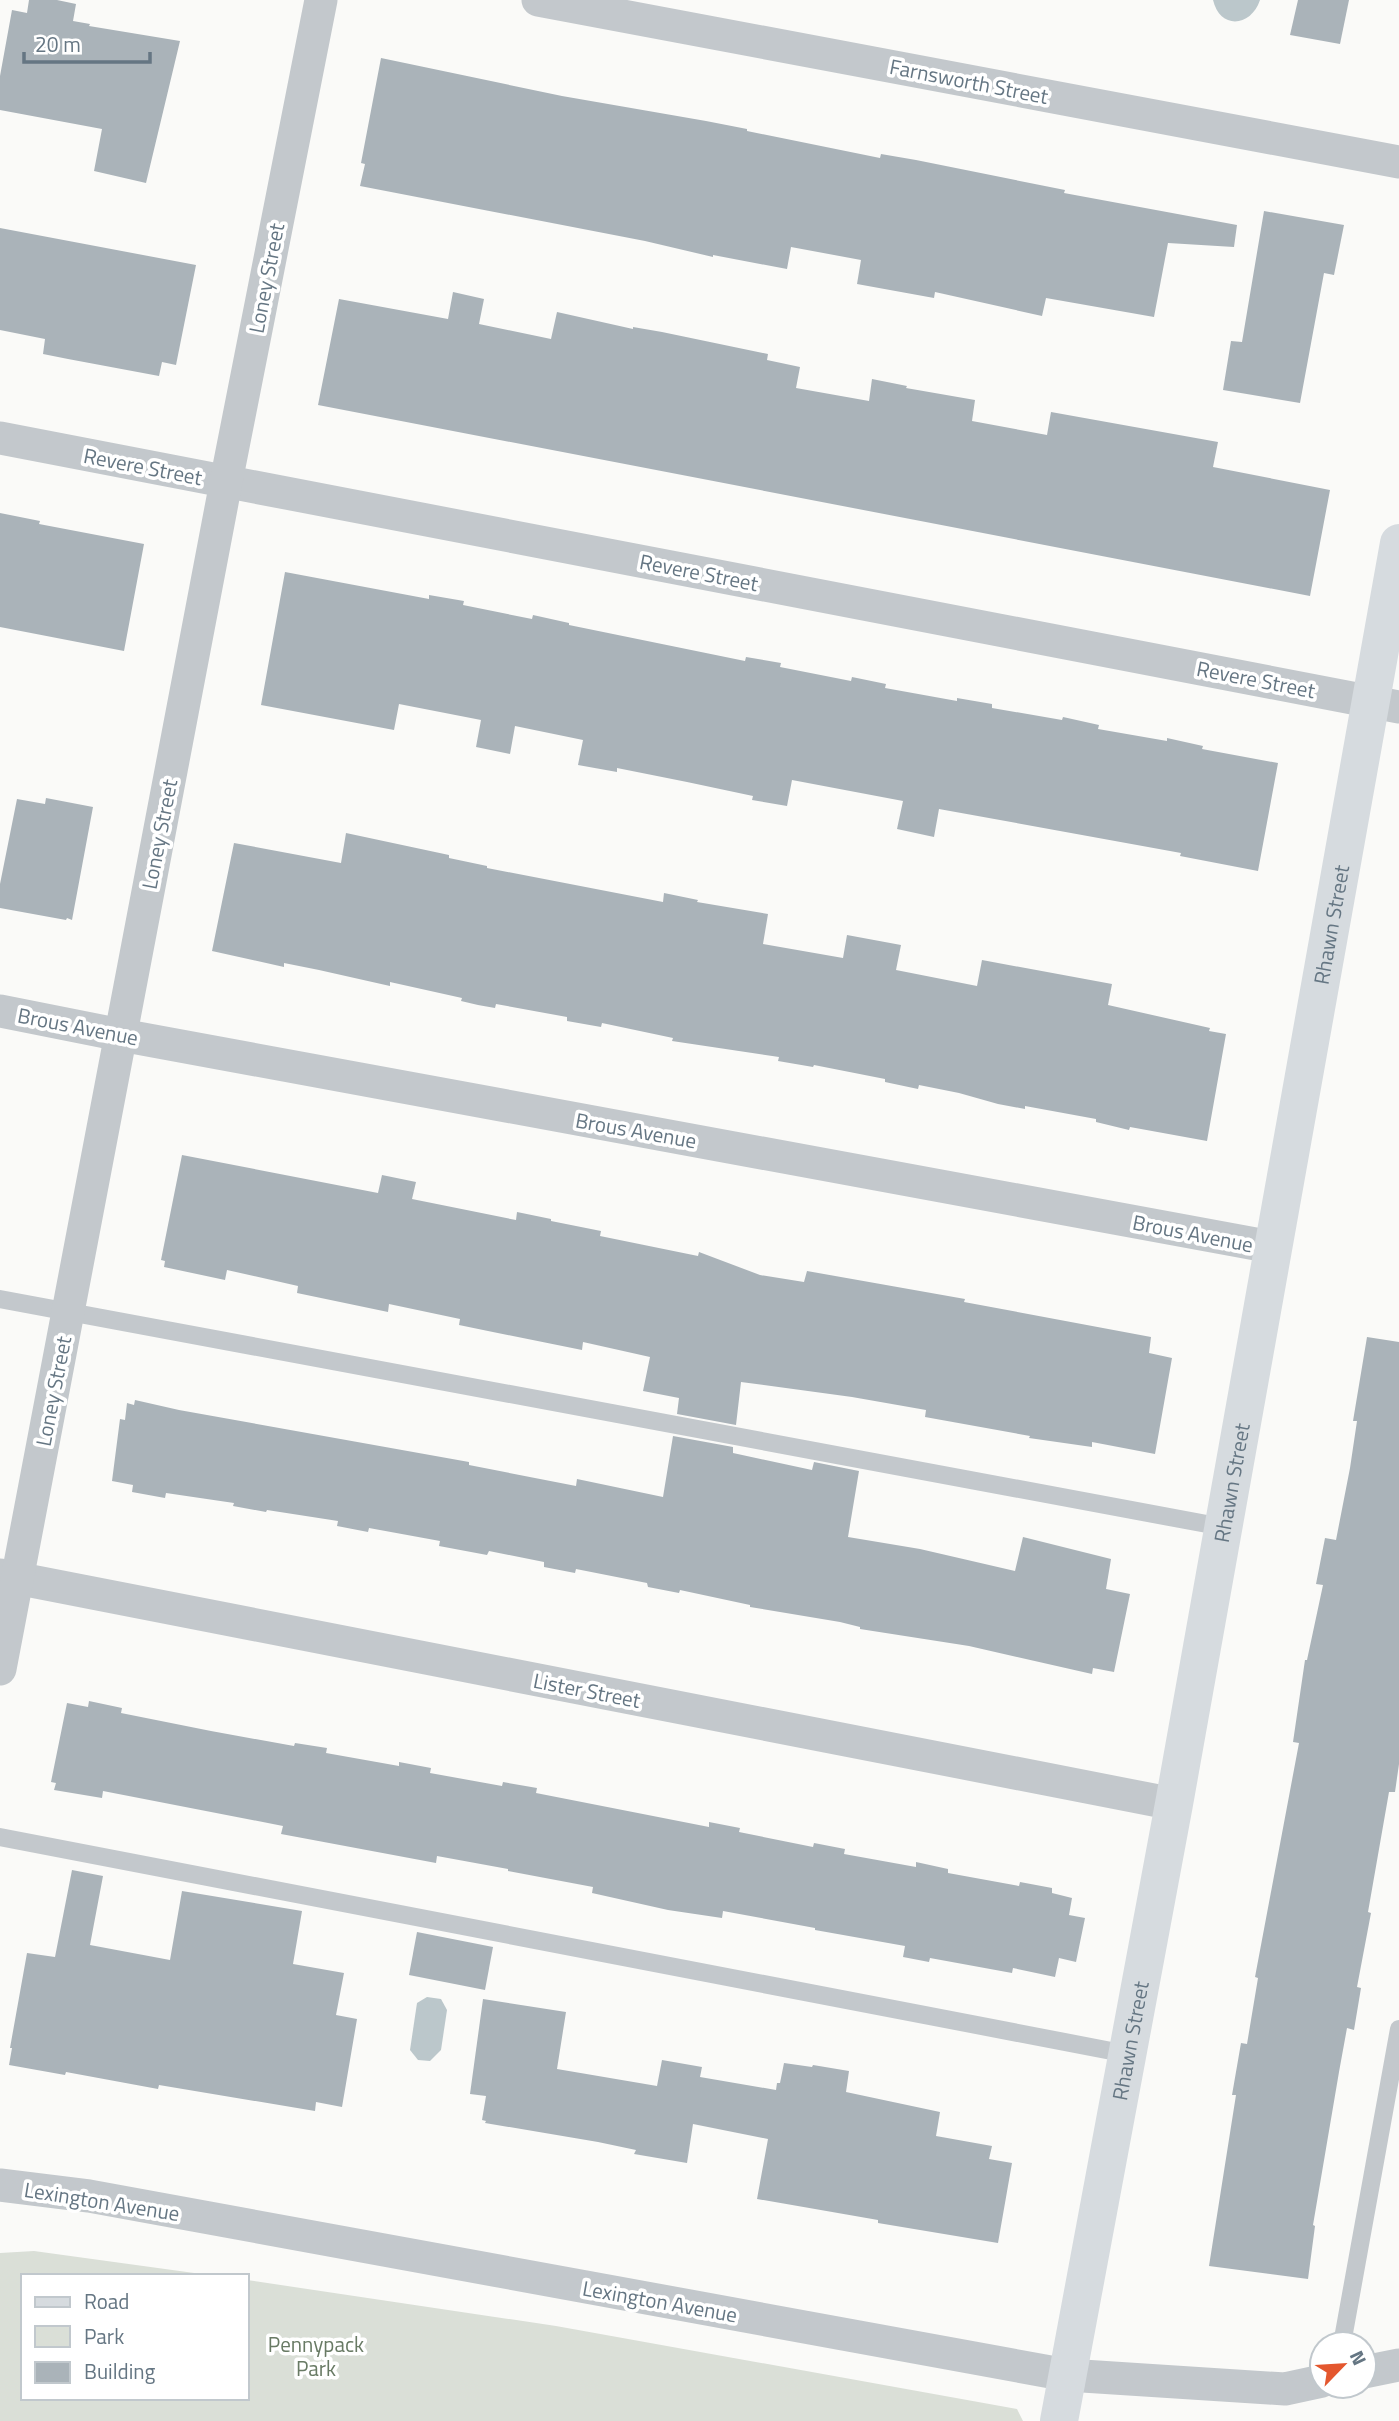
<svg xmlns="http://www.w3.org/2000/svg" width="1399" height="2421" font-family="'Titillium Web',sans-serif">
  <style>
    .green { fill: #dadfd7 }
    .water { fill: #bbc7cb }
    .building { fill: #aab3b9 }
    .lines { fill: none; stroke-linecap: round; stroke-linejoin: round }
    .service { stroke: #c3c8cc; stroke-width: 18 }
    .minor { stroke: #c3c8cc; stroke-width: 33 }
    .secondary { stroke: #d6dbdf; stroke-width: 38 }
    .labels { text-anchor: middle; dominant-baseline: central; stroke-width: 7; stroke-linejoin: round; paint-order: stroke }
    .street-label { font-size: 21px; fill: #657683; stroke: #fff }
    .park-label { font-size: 21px; fill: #687a64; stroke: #fff }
  </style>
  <rect width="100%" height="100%" fill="#fafaf8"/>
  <path class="green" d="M34,2251L216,2276H23V2398H247V2280L556,2326L1017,2409L1023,2421H0V2253Z"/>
  <g class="water">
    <path d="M1213,0H1260C1251,27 1220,30 1213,0Z"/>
    <path d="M427,1997L441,1999L447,2010L441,2050L430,2061L418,2060L410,2050L417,2003Z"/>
  </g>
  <g class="building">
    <path d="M29,0H57L76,4L73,21L90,24L89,26L180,41L146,183L94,171L102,129L0,110V76L12,10L27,13Z"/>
    <path d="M1298,0H1349L1340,44L1290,35Z"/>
    <path d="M381,58L562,96L706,121L747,129V131L880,158L881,154L916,160L1065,190L1064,193L1237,225L1234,247L1168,243L1154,317L1046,298L1042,316L935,292L934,298L857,284L861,260L791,247L787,269L713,255V257L645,241L360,186L365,164L361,163Z"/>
    <path d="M1264,211L1344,225L1334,275L1324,273L1300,403L1223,390L1231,341L1242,342Z"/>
    <path d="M0,228L196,265L176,365L162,362L159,376L68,359L43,354L45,339L0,330Z"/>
    <path d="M453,292L484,299L479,324L551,339L557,312L633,329V327L662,332L768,354L767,360L800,367L796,388L869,401L872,379L907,386L906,388L975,400L972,421L1047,435L1051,412L1218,442L1213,467L1330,490L1310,596L318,405L339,299L448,319Z"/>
    <path d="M0,513L40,521L39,524L144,544L124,651L0,627Z"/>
    <path d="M285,572L429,599V595L464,601L463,605L532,619L533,615L569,623V625L745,661L746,657L781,663L780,667L851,681L852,677L886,684L885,688L957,701V698L992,704V708L1062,720L1063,717L1099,725L1098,729L1167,741V738L1203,746L1202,749L1278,763L1258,871L1180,856L1181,853L939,809L934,837L897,829L903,801L792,780L787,806L752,800L753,796L687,782L617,768V772L578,765L583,740L515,726L510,754L476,747L481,720L399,704L394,730L261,705Z"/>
    <path d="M46,798L93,807L72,920L67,918L66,920L0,908V884L17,799L45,804Z"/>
    <path d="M346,833L449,855V858L487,866V868L663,902L664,893L698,900L697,902L768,914L763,944L843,958L847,935L901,945L896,970L977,986L982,960L1112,984L1108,1005L1210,1028L1209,1031L1226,1034L1207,1141L1130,1127L1129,1130L1096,1122V1119L1025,1106V1109L998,1104L959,1093L919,1085L918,1089L885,1082V1079L814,1065L813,1067L778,1061L779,1057L672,1041L673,1038L602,1023L601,1027L567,1021V1017L534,1011L496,1004L495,1008L478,1005L461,1001L462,998L390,982V986L319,970L284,963V967L212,951L234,843L341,863Z"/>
    <path d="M182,1155L378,1193L382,1175L416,1182L412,1199L516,1220L517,1212L551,1219V1221L601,1231L600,1236L698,1256L699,1252L760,1275L804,1282L807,1271L965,1299L964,1302L1151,1337L1149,1353L1172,1358L1155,1454L1092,1442V1447L1029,1438L1030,1436L925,1417L926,1410L852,1397L741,1382L736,1425L677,1414L679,1398L643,1391L650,1357L583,1342L582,1350L488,1331L459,1325L460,1319L389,1304L388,1312L297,1293L298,1286L227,1270L225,1280L164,1267L165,1261L161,1260Z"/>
    <path d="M1367,1337L1399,1342V1764L1395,1792H1389L1368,1912L1371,1913L1357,1987L1361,1988L1354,2030L1347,2028L1339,2072L1313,2225L1315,2226L1308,2279L1209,2266L1236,2095H1232L1241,2043L1247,2044L1258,1978L1255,1977L1299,1743L1293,1742L1305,1660H1307L1323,1585L1316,1584L1325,1538L1336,1540L1350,1468L1357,1421H1353Z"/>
    <path d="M135,1400L179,1410L469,1462V1465L576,1486L577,1479L663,1497L673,1436L733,1447V1453L812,1470L814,1462L859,1471L848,1537L920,1549L1015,1571L1023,1537L1111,1559L1106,1589L1130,1594L1114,1672L1093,1668L1092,1674L969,1646L860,1629V1627L840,1622L750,1607V1605L680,1590L679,1593L648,1587L647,1583L576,1569L575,1573L544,1567V1562L489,1551L487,1555L439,1546L440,1541L369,1528L368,1532L337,1526L338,1521L267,1510L266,1512L233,1506L234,1503L166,1493L165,1498L132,1492L133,1485L112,1481L120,1419L125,1420L127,1403L134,1405Z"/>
    <path d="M89,1701L122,1708L121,1713L211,1731L294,1746L295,1743L327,1748L326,1753L399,1766V1762L431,1768L430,1773L502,1786L503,1782L537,1788L536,1793L709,1827V1822L740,1828L739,1832L813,1847L814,1843L845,1849L844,1854L916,1867V1862L948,1869V1873L1019,1886L1020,1882L1052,1888V1893L1072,1898L1069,1915L1085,1918L1076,1962L1059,1958L1055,1977L1013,1968L1012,1973L930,1958L929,1962L903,1957L905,1946L815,1930V1928L723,1911L722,1918L668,1910L592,1893L593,1887L508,1871V1869L437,1856L436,1863L281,1834L283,1826L103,1791L102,1798L54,1790L56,1783L51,1782L67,1703L88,1707Z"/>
    <path d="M72,1870L103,1876L90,1945L170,1960L182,1891L302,1911L293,1964L344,1973L336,2015L357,2019L342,2107L316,2102L315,2111L159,2085L158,2089L66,2072L65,2075L9,2065L12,2048H10L27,1953L55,1957Z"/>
    <path d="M417,1932L493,1947L485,1990L409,1975Z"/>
    <path d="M483,1999L566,2012L557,2069L657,2086L662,2060L702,2067L700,2077L776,2090L777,2083H780L784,2063L812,2067L813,2065L849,2071L846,2092L940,2112L936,2136L992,2146L989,2159L1012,2163L998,2243L878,2223V2220L757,2199L768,2139L693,2124L687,2163L634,2154L636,2150L598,2142L485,2123L486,2121L482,2120L486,2096L470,2094Z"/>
  </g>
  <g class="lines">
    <g class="service">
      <path d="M0,1299L1223,1527"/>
      <path d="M0,1837L1127,2054"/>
      <path d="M1342,2344L1399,2029"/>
    </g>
    <g class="minor">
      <path d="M538,0L1399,162"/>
      <path d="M0,438L1399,707"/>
      <path d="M0,1011L121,1035L1272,1247"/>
      <path d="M0,1575L1174,1804"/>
      <path d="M0,1669L226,482L321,0"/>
      <path d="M0,2185L89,2196L1067,2375L1285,2389L1322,2381"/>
      <path d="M1364,2372L1399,2365"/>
    </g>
    <path class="secondary" id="s1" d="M1059,2421L1174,1804L1399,543"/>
  </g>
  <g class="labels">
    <g class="street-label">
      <text transform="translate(969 81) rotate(11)">Farnsworth Street</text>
      <text transform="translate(266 278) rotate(-79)">Loney Street</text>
      <text transform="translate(143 466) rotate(11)">Revere Street</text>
      <text transform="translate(699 572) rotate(11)">Revere Street</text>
      <text transform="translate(1256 679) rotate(11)">Revere Street</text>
      <text transform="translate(159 834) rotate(-79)">Loney Street</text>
      <text stroke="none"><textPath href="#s1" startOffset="1521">Rhawn Street</textPath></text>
      <text transform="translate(78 1026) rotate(11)">Brous Avenue</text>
      <text transform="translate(636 1130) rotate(10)">Brous Avenue</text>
      <text transform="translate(1193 1233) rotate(11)">Brous Avenue</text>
      <text transform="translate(53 1391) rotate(-79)">Loney Street</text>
      <text stroke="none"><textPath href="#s1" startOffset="954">Rhawn Street</textPath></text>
      <text transform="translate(587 1690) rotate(11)">Lister Street</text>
      <text stroke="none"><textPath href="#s1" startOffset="387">Rhawn Street</textPath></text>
      <text transform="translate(102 2201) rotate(9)">Lexington Avenue</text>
      <text transform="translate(660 2301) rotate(10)">Lexington Avenue</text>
    </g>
    <g class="park-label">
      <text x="316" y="2344">Pennypack<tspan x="316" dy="24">Park</tspan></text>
    </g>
  </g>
  <rect x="21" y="2274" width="228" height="126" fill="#ffffff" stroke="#c1c8cd" stroke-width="2"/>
  <rect x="35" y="2297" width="35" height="10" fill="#d6dbdf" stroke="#c1c8cd" stroke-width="2"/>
  <text x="84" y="2309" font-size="21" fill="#657683">Road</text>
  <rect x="35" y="2326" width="35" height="21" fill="#dadfd7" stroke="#c1c8cd" stroke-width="2"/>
  <text x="84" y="2344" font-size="21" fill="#657683">Park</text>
  <rect x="35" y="2362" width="35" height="21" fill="#aab3b9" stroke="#c1c8cd" stroke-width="2"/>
  <text x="84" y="2379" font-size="21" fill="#657683">Building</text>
  <g transform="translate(1343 2365) rotate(65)"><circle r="33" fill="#ffffff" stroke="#c1c8cd" stroke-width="2"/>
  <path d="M0-5L12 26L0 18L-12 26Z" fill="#e4572e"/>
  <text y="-10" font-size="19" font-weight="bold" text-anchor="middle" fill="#657683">N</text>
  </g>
  <path d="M24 52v10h126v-10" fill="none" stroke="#657683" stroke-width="3.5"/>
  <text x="35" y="52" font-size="21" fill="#657683" stroke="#ffffff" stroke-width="5" paint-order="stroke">20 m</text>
</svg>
